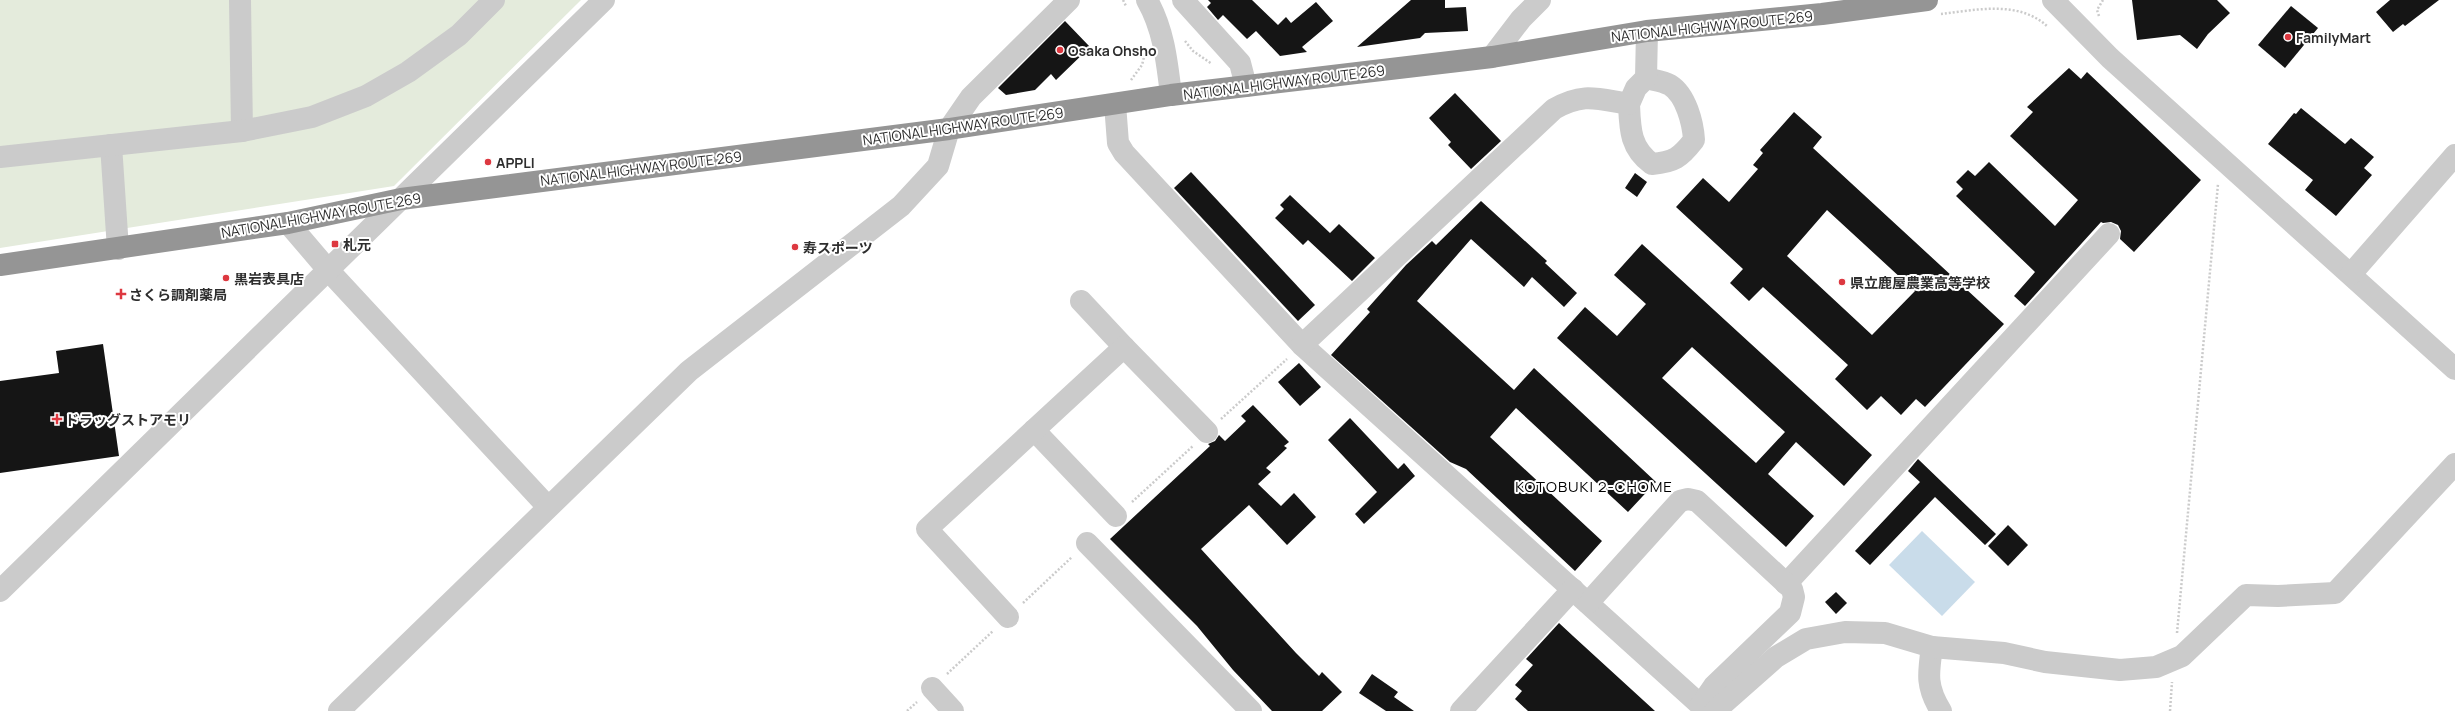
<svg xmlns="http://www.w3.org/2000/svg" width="2455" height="711" font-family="Manrope,'Noto Sans JP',sans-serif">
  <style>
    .green { fill: #e4ebdc }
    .water { fill: #c9dcea }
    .building { fill: #151515; fill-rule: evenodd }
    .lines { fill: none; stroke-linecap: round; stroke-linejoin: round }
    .path { stroke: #cbcbcb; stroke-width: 2.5; stroke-dasharray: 2 2; stroke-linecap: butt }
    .minor { stroke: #cbcbcb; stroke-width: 22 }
    .highway { stroke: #959595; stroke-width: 22 }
    .poi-dot { fill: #dd3840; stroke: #fff; stroke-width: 1.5 }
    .labels { text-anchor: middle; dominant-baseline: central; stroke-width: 4; stroke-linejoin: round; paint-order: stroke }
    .street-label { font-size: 14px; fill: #2e2e2e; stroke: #fff }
    .poi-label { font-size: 14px; font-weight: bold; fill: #2e2e2e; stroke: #fff; text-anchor: start }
    .neighbourhood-label { font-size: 15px; letter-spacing: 1px; fill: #000; stroke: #fff }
  </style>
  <rect width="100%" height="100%" fill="#fff"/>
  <path class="green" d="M0,0H581L394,186L0,248Z"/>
  <path class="water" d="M1922,531L1975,582L1942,616L1889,565Z"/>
  <g class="building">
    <path d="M1208,0H1252L1278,25L1286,17L1291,23L1316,2L1333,21L1302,47L1307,52L1280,56L1256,31L1247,39L1223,15L1218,20L1207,7L1211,3Z"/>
    <path d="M1411,0H1445V8L1466,7L1468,31L1425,33L1420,38L1357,47Z"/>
    <path d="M2132,0H2217L2230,13L2208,34L2197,49L2180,35L2137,40Z"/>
    <path d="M2390,0H2439L2405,26L2403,24L2393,32L2376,12Z"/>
    <path d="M2291,6L2318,28L2285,68L2258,45Z"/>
    <path d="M1065,21L1090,47L1056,80L1051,74L1035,90L1006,95L998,88Z"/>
    <path d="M2069,68L2081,79L2087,72L2201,180L2134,252L2120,239L2121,231L2118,225L2111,222L2103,223L2101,222L2025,306L2014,296L2035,272L1956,196L1963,189L1956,182L1968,170L1975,176L1989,162L2055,226L2078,200L2010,136L2033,112L2027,107Z"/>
    <path d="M1455,93L1501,141L1471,169L1448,145L1451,142L1429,118Z"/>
    <path d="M2301,108L2345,144L2351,138L2374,157L2364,168L2372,175L2336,216L2305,190L2313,180L2268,144L2294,113L2296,114Z"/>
    <path d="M1794,112L1822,137L1813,148L2004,324L1925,407L1916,399L1901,415L1881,396L1867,410L1835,379L1848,365L1763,287L1749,301L1730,283L1743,269L1676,207L1703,178L1729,202L1758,169L1753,165L1763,153L1760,150ZM1827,210L1915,291L1872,335L1787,256Z"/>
    <path d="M1191,172L1315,305L1298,321L1174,188Z"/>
    <path d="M1635,173L1647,182L1637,197L1625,188Z"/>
    <path d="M1290,195L1330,233L1339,224L1375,258L1352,281L1308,240L1303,245L1275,218L1284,209L1280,205Z"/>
    <path d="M1481,201L1547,261L1545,263L1577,293L1564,307L1532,277L1524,287L1471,239L1417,301L1514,390L1534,368L1656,482L1628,512L1516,408L1490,437L1602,541L1575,571L1466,469L1450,462L1331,355L1370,312L1367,309L1406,265L1432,241L1436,245Z"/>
    <path d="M1642,244L1872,455L1844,486L1796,442L1768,474L1814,516L1786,547L1557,338L1585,307L1617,336L1646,304L1614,275ZM1692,347L1785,432L1756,463L1662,378Z"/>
    <path d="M103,344L119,456L0,473V381L59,373L56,351Z"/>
    <path d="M1299,363L1321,387L1300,406L1278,382Z"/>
    <path d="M1253,405L1289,442L1284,446L1287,448L1266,468L1271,472L1258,484L1281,506L1294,493L1316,517L1287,545L1249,505L1201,549L1296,653L1319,676L1322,672L1342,692L1322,711H1272L1233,670L1197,626L1110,539L1210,446L1208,444L1215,441L1219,435L1225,441L1246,421L1241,416Z"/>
    <path d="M1350,418L1398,469L1404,463L1415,476L1364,524L1355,514L1377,492L1328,440Z"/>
    <path d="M1918,459L1996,534L1985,545L1935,497L1870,565L1855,551L1920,482L1908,471Z"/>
    <path d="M2008,525L2028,545L2008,566L1988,546Z"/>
    <path d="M1836,592L1847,603L1836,614L1825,602Z"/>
    <path d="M1559,623L1573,636L1655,711H1528L1515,699L1522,691L1515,685L1533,665L1526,659Z"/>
    <path d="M1372,674L1398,692L1394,697L1414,711H1386L1359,693Z"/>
  </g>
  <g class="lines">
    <g class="path">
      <path d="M1123,0L1126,6"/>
      <path d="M1941,14C1976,10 2018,0 2047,26"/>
      <path d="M2099,16L2097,10L2103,0"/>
      <path d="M1185,41L1193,51L1212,64"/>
      <path d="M1131,80L1142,65L1144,57"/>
      <path d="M1221,419L1287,359"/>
      <path d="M1132,502L1193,446"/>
      <path d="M1023,603L1072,557"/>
      <path d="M2177,633L2218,184"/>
      <path d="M947,674L993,631"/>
      <path d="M907,711L917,702"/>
      <path d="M2170,711L2172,682"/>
    </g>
    <g class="minor">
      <path d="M240,0L242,131"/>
      <path d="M1147,0C1164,30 1167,62 1171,95"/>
      <path d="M1183,0L1240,63L1246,86"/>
      <path d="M2053,0L2110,58L2455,369"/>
      <path d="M1492,57L1521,19L1540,0"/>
      <path d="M1115,104L1118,143L1124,153L1302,345L1707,711"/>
      <path d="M1629,104C1630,129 1630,148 1652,164C1674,162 1680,158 1694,140C1693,123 1686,95 1670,85C1663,81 1653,80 1646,78"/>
      <path d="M111,145L118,249"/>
      <path d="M0,157L242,131L312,117L366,96L408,72L459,35L494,0"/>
      <path d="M288,223L329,271L548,507"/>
      <path d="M2351,274L2455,155"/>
      <path d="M1081,301L1124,347"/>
      <path d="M1302,345L1554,109C1584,92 1597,99 1629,104L1636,88L1646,78L1647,31"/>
      <path d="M1034,430L1116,516"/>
      <path d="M1087,543L1251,711"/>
      <path d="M1786,584L2109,234"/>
      <path d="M0,591L604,0"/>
      <path d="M1588,603L1680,501L1688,499L1697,501L1792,589L1794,597L1790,613L1714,686L1701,705"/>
      <path d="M1008,617L927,529L1124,347L1207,432"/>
      <path d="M1932,647C1928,674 1926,687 1941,711"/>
      <path d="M932,688L953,711"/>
      <path d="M339,711L689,371L901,206L938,166L949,129L971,97L1069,0"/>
      <path d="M1461,711L1573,589"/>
      <path d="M1715,711L1776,657L1806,639L1845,632L1885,633L1932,647L2004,653L2045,662L2120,670L2156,667L2182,656L2246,595L2278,596L2335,593L2455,464"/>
    </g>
    <path class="highway" d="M0,265L288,223L401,199L949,129L1171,95L1492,57L1647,31L1822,14L1927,0"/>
  </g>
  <g class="poi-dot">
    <circle cx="2288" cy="37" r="4"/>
    <circle cx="1060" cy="50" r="4"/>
    <circle cx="488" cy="162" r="4"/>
    <rect x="331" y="240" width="8" height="8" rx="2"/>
    <circle cx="795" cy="247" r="4"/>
    <circle cx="226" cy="278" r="4"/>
    <circle cx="1842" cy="282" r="4"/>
    <path d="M119 288h4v4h4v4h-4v4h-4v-4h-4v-4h4z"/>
    <path d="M55 413h4v4h4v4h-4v4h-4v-4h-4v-4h4z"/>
  </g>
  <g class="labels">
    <g class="street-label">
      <text transform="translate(1712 26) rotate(-6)">NATIONAL HIGHWAY ROUTE 269</text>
      <text transform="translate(1284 82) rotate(-7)">NATIONAL HIGHWAY ROUTE 269</text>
      <text transform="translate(963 126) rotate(-8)">NATIONAL HIGHWAY ROUTE 269</text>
      <text transform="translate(641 168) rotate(-7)">NATIONAL HIGHWAY ROUTE 269</text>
      <text transform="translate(321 215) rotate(-10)">NATIONAL HIGHWAY ROUTE 269</text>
    </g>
    <g class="poi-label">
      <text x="2296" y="37">FamilyMart</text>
      <text x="1068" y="50">Osaka Ohsho</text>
      <text x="496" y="162">APPLI</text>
      <text x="343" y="244">札元</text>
      <text x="803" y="247">寿スポーツ</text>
      <text x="234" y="278">黒岩表具店</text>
      <text x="1850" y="282">県立鹿屋農業高等学校</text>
      <text x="129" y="294">さくら調剤薬局</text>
      <text x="65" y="419">ドラッグストアモリ</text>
    </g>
    <g class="neighbourhood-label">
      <text x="1594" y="486">KOTOBUKI 2-CHOME</text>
    </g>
  </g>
</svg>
